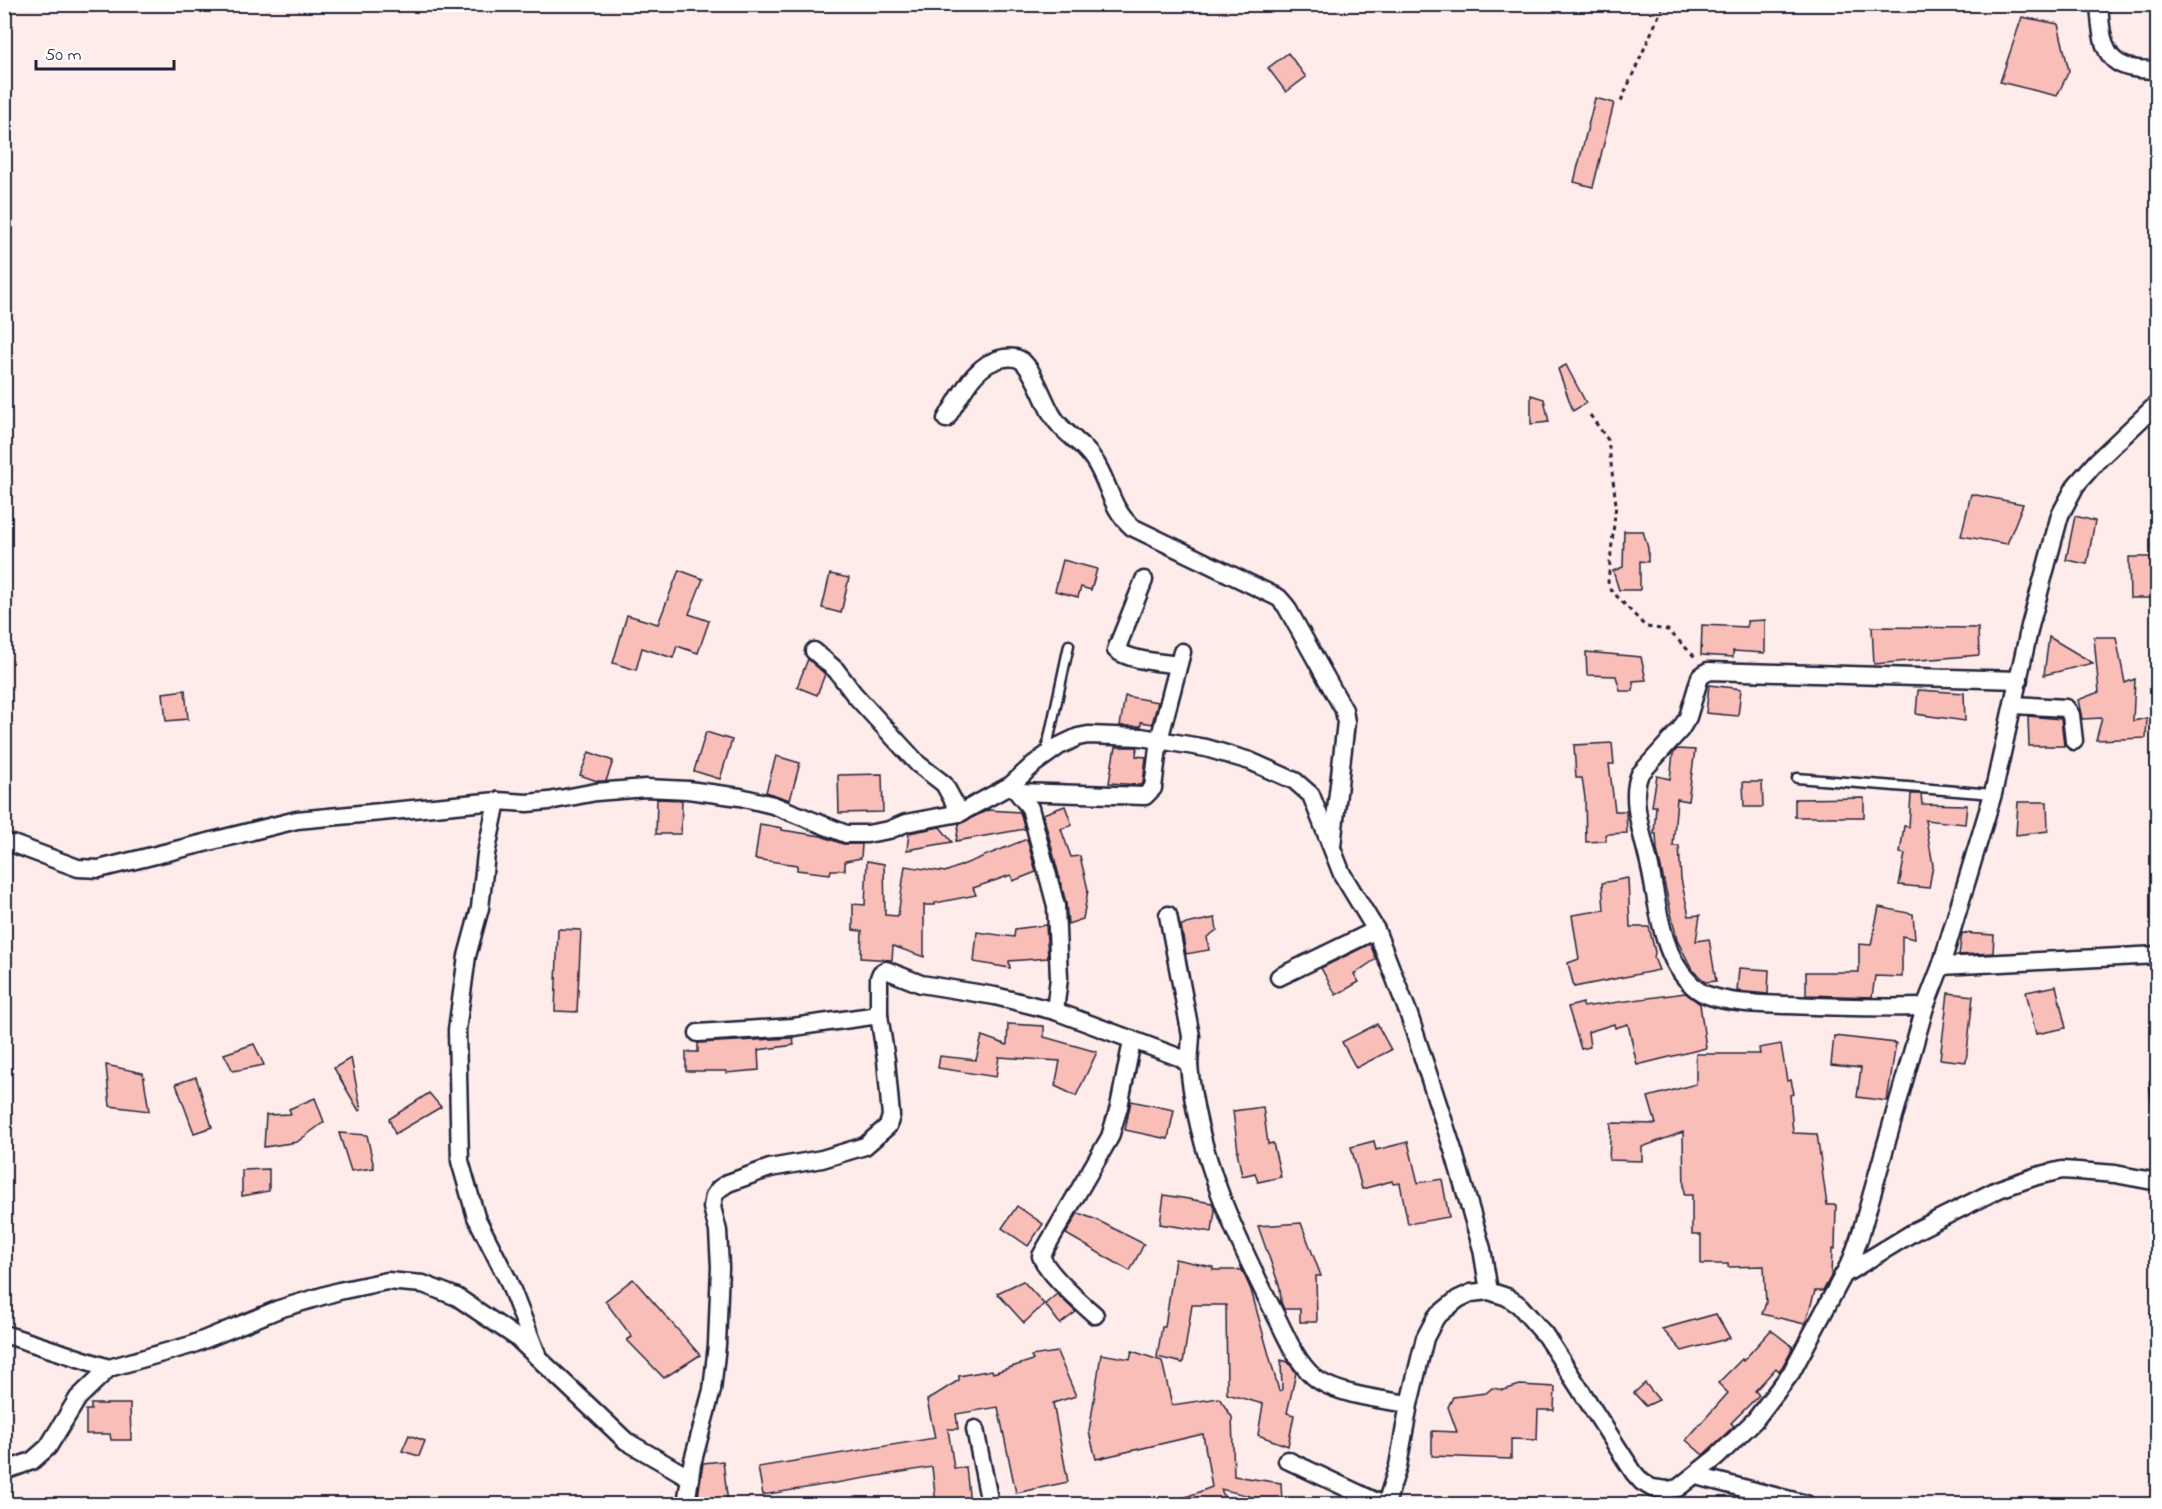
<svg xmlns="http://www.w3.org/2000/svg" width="2162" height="1509" font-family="'Indie Flower',sans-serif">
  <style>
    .building { fill: #fabeb9; stroke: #22223b; stroke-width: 1.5 }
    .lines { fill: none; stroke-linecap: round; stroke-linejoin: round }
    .service-casing { stroke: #22223b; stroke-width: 13 }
    .minor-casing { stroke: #22223b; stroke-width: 21 }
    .path { stroke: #22223b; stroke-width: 3; stroke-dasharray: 4.5 4.5; stroke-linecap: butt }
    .service { stroke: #fff; stroke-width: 8 }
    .minor { stroke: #fff; stroke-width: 16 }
  </style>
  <rect width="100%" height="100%" fill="#feecea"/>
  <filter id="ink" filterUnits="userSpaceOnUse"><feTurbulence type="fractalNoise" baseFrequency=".0167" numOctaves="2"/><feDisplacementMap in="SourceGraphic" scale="12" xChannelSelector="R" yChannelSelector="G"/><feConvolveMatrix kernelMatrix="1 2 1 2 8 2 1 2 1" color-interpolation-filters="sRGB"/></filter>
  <g filter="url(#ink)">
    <g class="building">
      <path d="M2022,17L2058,24L2069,71L2057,96L2000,82Z"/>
      <path d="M1288,53L1306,77L1286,92L1268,68Z"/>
      <path d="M1595,98L1614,103L1593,187L1574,182Z"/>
      <path d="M1566,365L1586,403L1573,411L1558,369Z"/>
      <path d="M1531,395L1544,399L1549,422L1531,424Z"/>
      <path d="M1971,494L2023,504L2007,544L1961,536Z"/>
      <path d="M2075,516L2095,521L2087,564L2066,560Z"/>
      <path d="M1624,531H1643L1648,548V562L1640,561V590H1619L1613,571L1623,567Z"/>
      <path d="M2129,557H2157V598H2130Z"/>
      <path d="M1063,560L1097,569L1091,590L1081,587L1078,597L1055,591Z"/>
      <path d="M679,570L703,579L689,614L709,621L698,653L677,646L673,658L642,648L636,670L613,663L627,615L658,624Z"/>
      <path d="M830,574L849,578L841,613L822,608Z"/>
      <path d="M1765,620V653L1733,651V657L1701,655L1702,625L1747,627V621Z"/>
      <path d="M1872,627L1978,628L1979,655L1874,664Z"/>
      <path d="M2049,637L2093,663L2044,675Z"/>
      <path d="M2094,637H2116L2125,683L2135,679L2133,721L2147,718L2146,738L2096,740L2102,718L2082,719L2078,700L2099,692Z"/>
      <path d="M1586,652L1641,657L1646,680L1633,681V691H1620L1616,676L1587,675Z"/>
      <path d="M808,659L825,674L817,695L797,687Z"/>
      <path d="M1709,685L1741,689L1738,716L1706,713Z"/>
      <path d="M185,690L188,719L166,721L163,693Z"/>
      <path d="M1918,690L1964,693L1965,721L1916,714Z"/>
      <path d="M1125,696L1158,702L1152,724L1141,722V726H1120Z"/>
      <path d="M2028,716L2061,719L2064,746H2029Z"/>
      <path d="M706,732L732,740L720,779L694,771Z"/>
      <path d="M1612,743L1614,764H1609L1615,811H1626L1627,833L1606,834V841L1586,842L1585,798L1582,778H1576L1574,745Z"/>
      <path d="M1116,747H1137L1136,756L1146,757L1143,783L1141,785L1109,783L1114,752H1115Z"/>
      <path d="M1677,749L1695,750L1688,801L1677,799L1673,846H1679L1681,879L1689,916L1700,915L1696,941L1709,939L1716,981L1705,982L1692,969L1677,940L1657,850L1656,834H1654L1656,806H1652L1657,776L1670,779L1673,754Z"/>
      <path d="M589,752L613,761L606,781H597L580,775Z"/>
      <path d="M776,756L800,763L790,800L766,792Z"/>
      <path d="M882,774L883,812L839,813L838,775Z"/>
      <path d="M1743,782H1762L1763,807H1744Z"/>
      <path d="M1911,794H1921L1922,804L1967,805L1965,824L1925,820L1933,865L1929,888L1899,885L1905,854L1900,853L1904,826L1909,827Z"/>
      <path d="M1864,798V817H1795V799Z"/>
      <path d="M657,799L682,800L681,834H656Z"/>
      <path d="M2018,802H2047L2048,831L2016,835Z"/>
      <path d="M1065,806L1072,825L1061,829L1071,857L1080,856L1088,890L1083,919L1068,924L1066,903L1043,814Z"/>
      <path d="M988,810L1020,812L1025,829L956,841L959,824Z"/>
      <path d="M760,824L782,828V830L821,836L843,844H862L861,858L845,861V870H831L830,874L797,870V865L755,859Z"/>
      <path d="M940,827L952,842L907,850L909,833Z"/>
      <path d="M1027,839L1036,872L1013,881L1011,875L973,888L976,895L935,903V905H924V957L893,946L892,960L861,958L862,931L853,930V904L865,905L867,861L884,864L885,915L898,916L905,866L945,872Z"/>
      <path d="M1628,878L1630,927H1649L1655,952L1654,958L1659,970L1574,987L1568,963L1579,959L1572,915L1604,910L1602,883Z"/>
      <path d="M1879,907L1913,914L1915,939L1902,936V977L1875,976L1872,997L1806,995V972H1859V944L1871,945Z"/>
      <path d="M1215,918L1217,930L1207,937L1209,950L1186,954L1181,925Z"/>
      <path d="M1046,925L1048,958L1009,961L1010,968L974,962L977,932L1014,937L1015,929Z"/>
      <path d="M558,929L581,930L577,1012L555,1011Z"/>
      <path d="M1962,933L1994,935L1993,953L1959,955Z"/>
      <path d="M1370,944L1376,959L1354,974L1359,982L1336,995L1321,968Z"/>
      <path d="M1739,968L1769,970L1768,994L1737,991Z"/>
      <path d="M2056,986L2066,1028L2036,1034L2026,992Z"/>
      <path d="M1685,993L1700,1004L1706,1048L1637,1065L1628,1024L1615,1028L1614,1024L1588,1032L1590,1047L1581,1049L1568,1007L1583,1003V1007Z"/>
      <path d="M1948,993L1973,996L1966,1062L1940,1059Z"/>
      <path d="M1008,1024L1044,1026V1037L1097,1052L1076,1096L1055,1086L1060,1061L999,1057L996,1077L938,1068L940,1056L976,1060L982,1036L1007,1045Z"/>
      <path d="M1377,1024L1391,1050L1356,1068L1342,1042Z"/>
      <path d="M1834,1036L1896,1043L1887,1101L1857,1097L1861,1068L1831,1065Z"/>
      <path d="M793,1038L794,1045L758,1050L759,1070L726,1073V1071H686V1052H698V1043Z"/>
      <path d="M254,1044L264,1065L233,1071L224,1054Z"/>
      <path d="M1781,1044L1787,1081L1791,1080L1794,1094L1790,1095L1793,1133L1817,1134L1827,1205H1836L1835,1249H1832L1831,1276L1823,1291H1815L1805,1324L1762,1314L1766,1303L1764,1266L1728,1267V1264H1701V1235H1692V1195H1684L1683,1132L1642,1147V1161L1609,1160L1611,1123L1656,1124L1648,1097L1696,1084V1054H1760L1759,1048Z"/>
      <path d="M351,1058L361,1110L359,1111L334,1068Z"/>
      <path d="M106,1065L143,1073L149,1111L110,1106Z"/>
      <path d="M196,1077L212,1127L194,1133L176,1084Z"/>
      <path d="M429,1093L441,1107L395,1134L389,1119Z"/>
      <path d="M315,1098L324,1122L297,1142L264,1147L266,1115L291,1114L289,1109Z"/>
      <path d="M1131,1101L1174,1110L1168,1139L1125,1130Z"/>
      <path d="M1263,1107L1268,1144L1273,1143L1281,1177L1258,1182L1255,1173L1242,1176L1237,1151H1238L1233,1111Z"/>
      <path d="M339,1133L367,1135L374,1168L351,1171Z"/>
      <path d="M1374,1141L1376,1150L1408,1142L1418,1183L1442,1179L1449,1217L1408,1224L1400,1183L1393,1184L1392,1181L1362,1189L1351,1147Z"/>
      <path d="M269,1169V1191L242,1196V1170Z"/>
      <path d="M1164,1195L1212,1203L1215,1210L1212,1232L1160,1224Z"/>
      <path d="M1017,1206L1043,1224L1028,1246L1002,1228Z"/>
      <path d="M1078,1213L1097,1220L1144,1244L1130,1271L1066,1234Z"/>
      <path d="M1301,1223L1321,1276H1316L1317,1322H1300V1309H1284L1281,1302L1280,1288L1258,1226Z"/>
      <path d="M1175,1259L1213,1267V1270H1242L1251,1290L1279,1391L1282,1390L1281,1360L1288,1362L1296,1373L1287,1413L1294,1415L1288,1446L1258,1435L1263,1404L1227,1394L1226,1305H1192L1183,1363L1157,1357L1162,1327H1165Z"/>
      <path d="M633,1279L700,1355L664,1378L627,1340L632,1337L605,1301Z"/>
      <path d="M1023,1281L1044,1304L1024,1323L997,1293Z"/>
      <path d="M1057,1294L1076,1312L1060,1324L1045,1304Z"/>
      <path d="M1716,1314L1730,1338L1682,1351L1662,1329Z"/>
      <path d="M1771,1330L1793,1347L1782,1367L1779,1371L1776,1368L1755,1391L1759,1395L1731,1423L1734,1426L1703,1455L1686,1440L1728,1393L1718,1383L1742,1359L1743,1361Z"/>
      <path d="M1132,1351L1162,1361L1172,1405L1219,1398L1232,1417L1234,1476L1281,1483L1282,1504L1221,1489L1227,1504H1170V1503L1212,1487L1203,1434L1096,1459L1089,1432L1101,1354L1130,1359Z"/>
      <path d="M1057,1352L1076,1396L1053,1403L1068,1482L1016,1493L998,1407L956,1414L958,1429H948L954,1468L966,1467L970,1504H936L932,1467L763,1495L758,1467L935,1438L927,1400L959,1380V1376L992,1370L993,1373L1033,1360L1031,1356Z"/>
      <path d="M1645,1383L1659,1400L1646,1406L1634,1393Z"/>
      <path d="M1520,1385L1555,1387L1554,1410H1538L1537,1440L1511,1439V1459L1432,1456V1431L1457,1432L1448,1407L1453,1397L1486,1393L1492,1388L1504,1390Z"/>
      <path d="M91,1404H130L131,1440H111L110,1434H86V1410H91Z"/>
      <path d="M409,1435L425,1441L419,1456L402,1451Z"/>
      <path d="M723,1461L728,1504H697L703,1463Z"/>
    </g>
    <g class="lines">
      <defs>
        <g id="service">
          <path d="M1046,752L1069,645"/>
          <path d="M1797,778L1993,794"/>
          <path d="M2155,1083L2158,1111"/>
        </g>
        <g id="minor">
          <path d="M2099,4C2101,26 2100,58 2125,66C2134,70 2147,69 2158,71"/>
          <path d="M946,419C961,396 974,363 1004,358C1011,357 1017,357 1022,361C1034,371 1043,399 1051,413C1061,433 1082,441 1094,460C1109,482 1110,508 1132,527L1279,598L1286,606L1344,710L1346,722L1332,846"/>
          <path d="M1144,580L1116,650C1131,661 1160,662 1178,665"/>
          <path d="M814,651L836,670L854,694L918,764L944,784L960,813"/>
          <path d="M2013,705L2066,708L2071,715L2074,741"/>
          <path d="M1014,788L1030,808L1056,906L1059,978L1055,1011"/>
          <path d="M1018,792L1145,796L1153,788L1159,740L1182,652"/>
          <path d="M13,844L78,868L99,869L297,820L497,801"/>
          <path d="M1168,915L1191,1036L1189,1065"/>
          <path d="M1941,966L2158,955"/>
          <path d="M1279,977L1376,930"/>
          <path d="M1925,1007C1879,1008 1834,1007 1788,1005C1762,1004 1732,1004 1707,995C1701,993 1693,987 1689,982C1662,955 1658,907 1651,872C1646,844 1628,800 1640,774L1680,730L1688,717L1700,677L1708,671L2019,680"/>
          <path d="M879,1015V978L881,973L886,970L921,984L995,996L1055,1011L1181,1058L1189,1065C1197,1154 1235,1236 1275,1314C1286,1335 1295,1360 1313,1376C1332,1394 1383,1400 1409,1404"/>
          <path d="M1843,1275L1917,1230L1999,1189L2037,1176L2062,1170L2078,1171L2115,1174L2158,1182"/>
          <path d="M1095,1315C1080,1302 1047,1273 1041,1256L1110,1137L1119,1107L1132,1041"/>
          <path d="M4,1334L109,1368"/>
          <path d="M537,1354L508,1280L476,1217L460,1161L457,1030L467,956L480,908L486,854L497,801L527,803L549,801L596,792L646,788L688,790L740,797L773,805L846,834H867L889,830L906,823L960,813L1011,785L1034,764L1059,746L1078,737L1088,735L1141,737L1206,748L1250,761L1295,781L1311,795L1342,874L1376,930L1408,1012L1454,1153L1482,1249L1489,1291"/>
          <path d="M975,1429L990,1504"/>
          <path d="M1287,1460L1381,1504"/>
          <path d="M4,1471L32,1461L48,1447L78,1398L109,1368L191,1345L279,1309L339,1291L387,1281L423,1284L457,1297L516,1337L626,1441L690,1478"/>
          <path d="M1696,1476L1806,1504"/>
          <path d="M686,1504L692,1464L712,1390L717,1345L720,1267L718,1231L712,1207L714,1196L719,1189L728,1183L770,1168L822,1159L865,1146L888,1126L891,1116L886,1060L879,1015L793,1027L698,1033"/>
          <path d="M1386,1504L1398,1466L1409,1404L1425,1338L1436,1317L1458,1299L1471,1293L1489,1291L1507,1297L1519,1305L1545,1335L1634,1473L1642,1482L1652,1488L1667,1490L1678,1488L1717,1457L1755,1420L1791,1373L1852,1259L1860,1236L1925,1007L1941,966L1993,794L2030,626L2060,515L2076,485L2097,461L2158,403"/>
        </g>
      </defs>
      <use href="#service" class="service-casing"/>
      <use href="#minor" class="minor-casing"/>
      <g class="path">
        <path d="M1621,101L1664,4"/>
        <path d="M1590,415L1608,440L1616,504L1608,582L1611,590L1644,625L1647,627L1668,630L1696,658"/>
      </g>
      <use href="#service" class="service"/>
      <use href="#minor" class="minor"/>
    </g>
  </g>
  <rect width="2162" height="1509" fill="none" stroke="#fff" stroke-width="24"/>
  <rect x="12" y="12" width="2138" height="1485" fill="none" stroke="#22223b" stroke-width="2" filter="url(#ink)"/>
  <path d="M36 60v9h138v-9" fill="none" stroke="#22223b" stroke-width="3"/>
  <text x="45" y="60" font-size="18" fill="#22223b" stroke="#ffffff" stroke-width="4.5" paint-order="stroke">50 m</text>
</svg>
